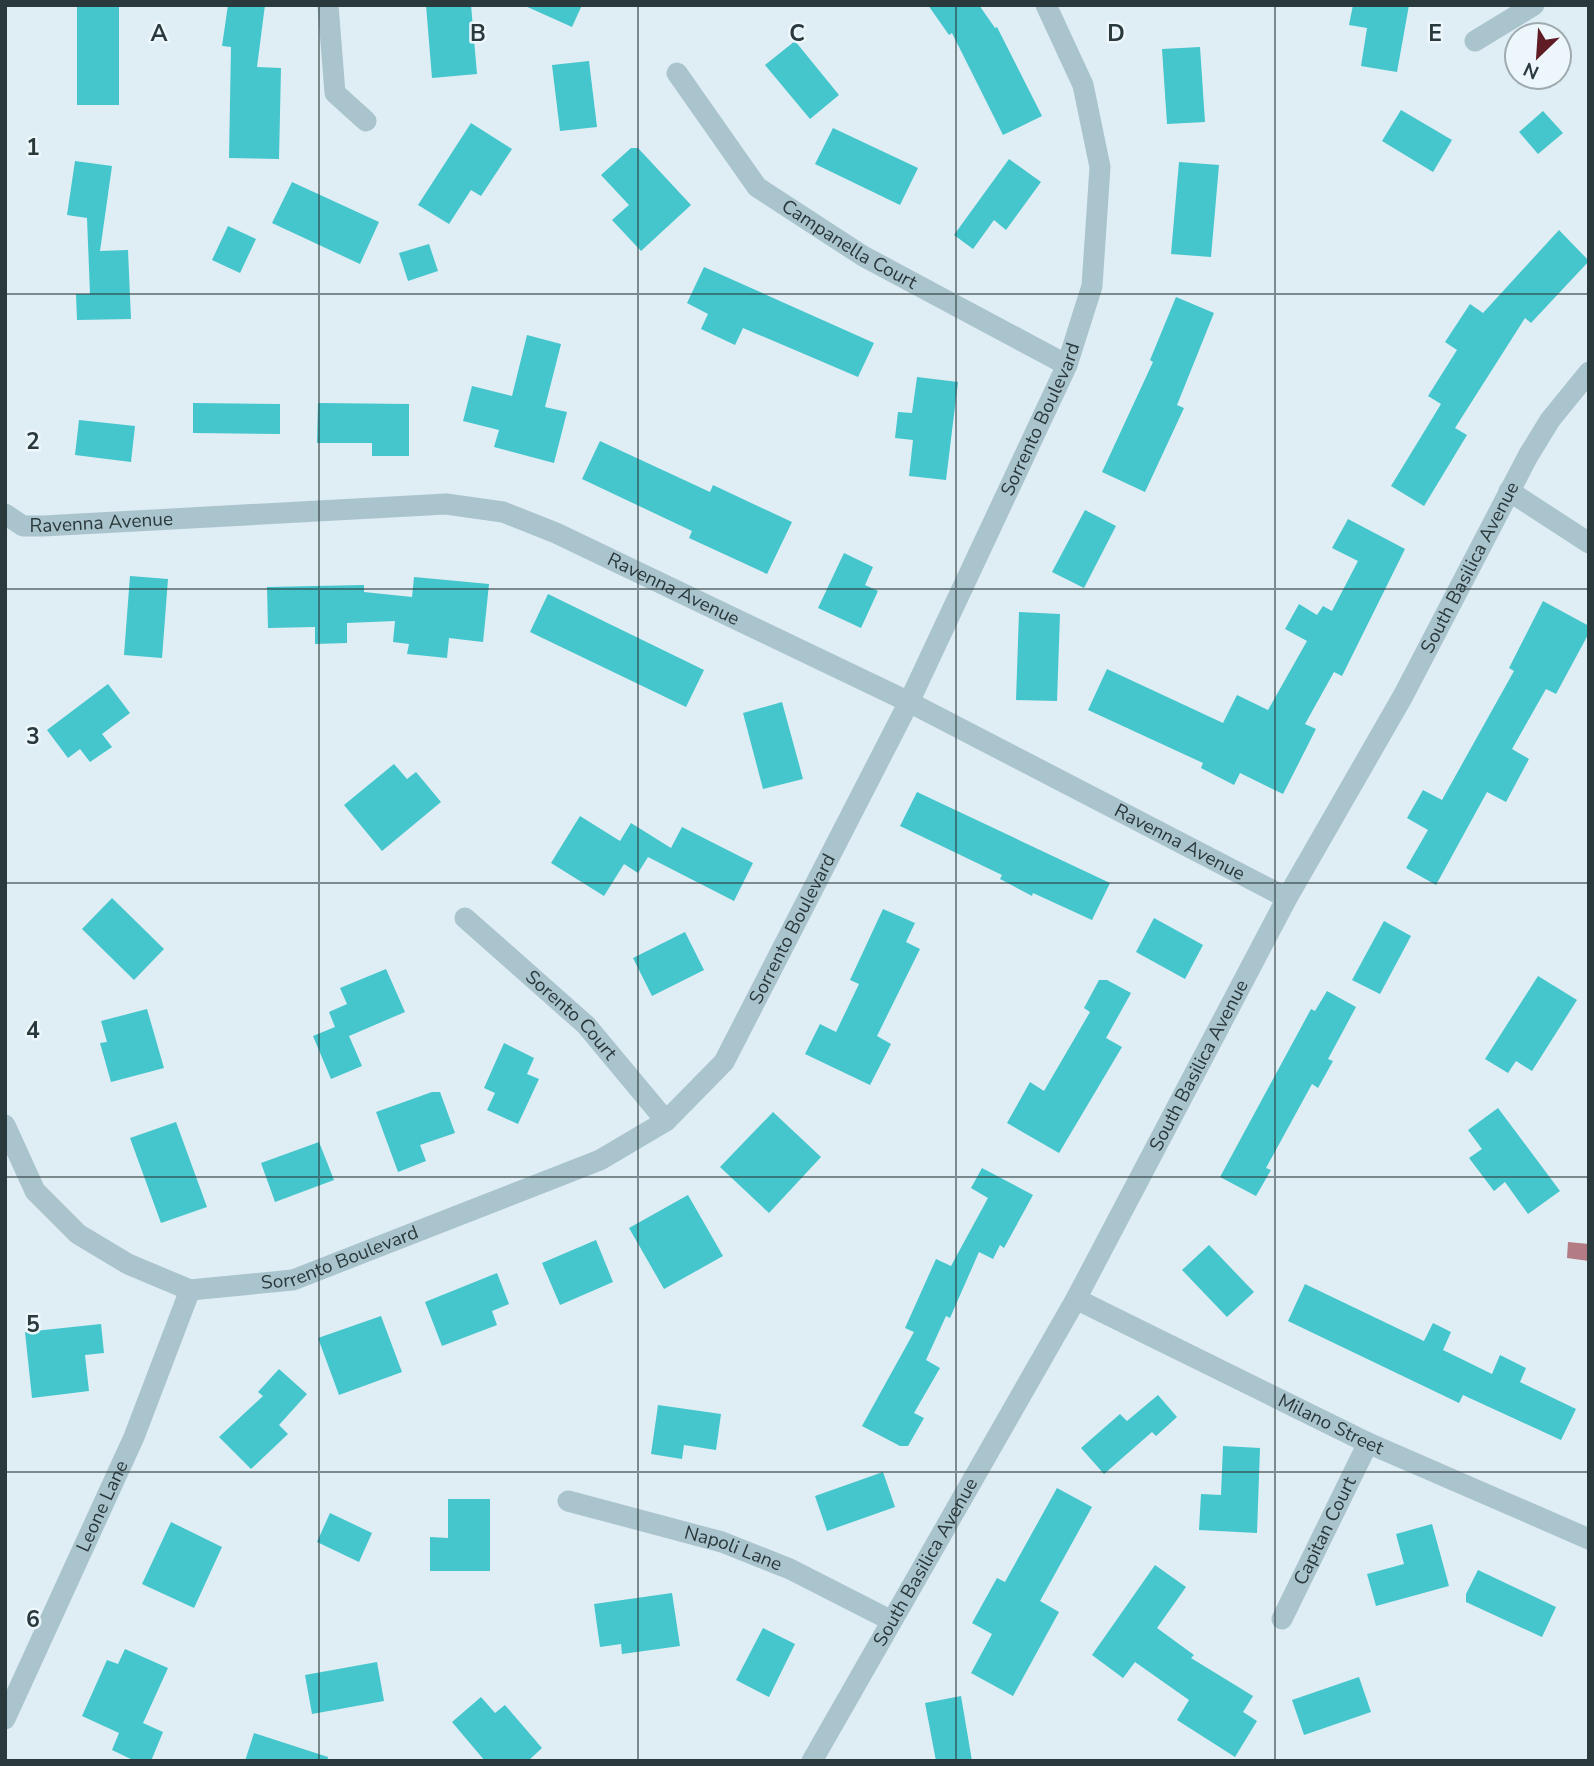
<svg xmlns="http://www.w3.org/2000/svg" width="1594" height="1766" font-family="'Nunito Sans',sans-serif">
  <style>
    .water { fill: #b37c85 }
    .building { fill: #45c6cc }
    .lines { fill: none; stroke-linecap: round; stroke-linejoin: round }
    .minor { stroke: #aac4ce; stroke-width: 21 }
    .grid { fill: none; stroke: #2a393b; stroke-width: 2; stroke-opacity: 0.55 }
    .labels { text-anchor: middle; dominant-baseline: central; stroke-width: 5; stroke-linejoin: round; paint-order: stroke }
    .street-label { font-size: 19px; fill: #2a393b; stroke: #ecf6fb }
    .grid-label { font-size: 23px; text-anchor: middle; font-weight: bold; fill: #2a393b; stroke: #ecf6fb; stroke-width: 5; stroke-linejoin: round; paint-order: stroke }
  </style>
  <rect width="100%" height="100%" fill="#dfedf4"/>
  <path class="water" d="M1568,1242L1589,1244V1261L1567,1258Z"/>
  <g class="building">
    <rect x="77" y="5" width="42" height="100"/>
    <path d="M228,5H265L257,67L281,68L279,159L229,158L231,47L222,46Z"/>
    <path d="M426,5H471L477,74L432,78Z"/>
    <path d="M523,5H582L572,27Z"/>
    <path d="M928,5H979L995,28L997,27L1042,116L1003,135L952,33L949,35Z"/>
    <path d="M1353,5H1409L1397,72L1361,66L1367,28L1349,25Z"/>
    <path d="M795,41L839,95L810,119L765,65Z"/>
    <path d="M1200,47L1205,122L1167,124L1162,49Z"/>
    <path d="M589,61L597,127L560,131L552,65Z"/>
    <path d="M1401,110L1452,140L1433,172L1382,141Z"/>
    <path d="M1543,111L1563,133L1538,154L1519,132Z"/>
    <path d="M471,123L512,149L481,196L471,190L449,224L418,205Z"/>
    <path d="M833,128L918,168L900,205L815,164Z"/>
    <path d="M631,148H638L691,205L641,251L612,220L629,205L601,175Z"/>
    <path d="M1009,159L1041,182L1006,230L994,220L973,249L954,235Z"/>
    <path d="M75,161L112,166L100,251L128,250L131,319L77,320L76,294H90L87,218L67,215Z"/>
    <path d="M1179,162L1219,165L1211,257L1171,254Z"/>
    <path d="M292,182L379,222L360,264L272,223Z"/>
    <path d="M228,226L256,239L240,273L212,260Z"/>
    <path d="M1559,230L1589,261L1531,323L1525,318L1455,428L1467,435L1424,506L1391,486L1441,404L1428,396L1457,350L1445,342L1470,304L1483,313Z"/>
    <path d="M429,244L438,271L408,281L399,253Z"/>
    <path d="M704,267L874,343L858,377L743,328L735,345L701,329L708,314L687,303Z"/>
    <path d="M1176,297L1214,313L1177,405L1184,408L1145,492L1102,472L1153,362L1150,360Z"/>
    <path d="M527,335L561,344L545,407L567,412L554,463L494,447L499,430L463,421L472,386L512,396Z"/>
    <path d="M917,377L958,382L946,480L909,476L913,440L895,438L898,412L912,413Z"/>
    <path d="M193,403L280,404V434L193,433Z"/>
    <path d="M318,403L409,404V456H372V443H317Z"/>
    <path d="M79,420L135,426L131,462L75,455Z"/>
    <path d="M600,441L710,492L713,485L792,522L767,574L689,538L692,531L582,479Z"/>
    <path d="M1085,510L1116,526L1084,588L1052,572Z"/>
    <path d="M1348,519L1405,549L1342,676L1334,672L1305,724L1316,729L1283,794L1240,773L1234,785L1201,768L1203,763L1088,710L1107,669L1223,723L1237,695L1268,710L1307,641L1285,629L1299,604L1317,615L1323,606L1332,611L1358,561L1332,548Z"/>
    <path d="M844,553L873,567L865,585L878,591L861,628L818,608Z"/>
    <path d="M130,576L168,579L162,658L124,655Z"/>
    <path d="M414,577L489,584L483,642L449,638L447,658L407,654L409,644L393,642L395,621L347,623V643L315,644V627L268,628L267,587L364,585V592L412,597Z"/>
    <path d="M548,594L704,670L686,707L530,632Z"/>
    <path d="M1543,601L1589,626V633L1556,694L1546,689L1512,749L1529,759L1506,802L1487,792L1436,885L1406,868L1428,830L1407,818L1423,790L1442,800L1514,671L1509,668Z"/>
    <path d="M1019,612L1060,614L1057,701L1016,700Z"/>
    <path d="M108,684L130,713L102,734L112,747L90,762L80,749L68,758L47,730Z"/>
    <path d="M782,702L803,779L763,789L743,713Z"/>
    <path d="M394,764L407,779L416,772L441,802L382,851L344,805Z"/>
    <path d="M917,792L1110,883L1092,920L1033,893L1032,896L1000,879L1002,875L900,826Z"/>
    <path d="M580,816L620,841L631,823L671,848L682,827L753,863L734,901L648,857L638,873L624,864L604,896L551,863Z"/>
    <path d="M112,898L164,949L134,980L82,929Z"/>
    <path d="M883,909L915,923L906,942L920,949L877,1036L891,1044L870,1085L805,1054L820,1024L836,1032L859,984L850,980Z"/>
    <path d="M1154,918L1203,945L1185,979L1136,952Z"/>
    <path d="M1384,921L1411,936L1380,994L1352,980Z"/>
    <path d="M685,932L704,970L652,996L633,958Z"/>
    <path d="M386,969L405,1012L349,1036L362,1066L331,1079L313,1036L335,1027L329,1012L347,1004L340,988Z"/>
    <path d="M1538,976L1577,1000L1532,1071L1516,1061L1508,1073L1485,1059Z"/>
    <path d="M1099,980H1107L1131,993L1106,1038L1122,1047L1059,1153L1007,1123L1030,1082L1044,1091L1090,1012L1084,1008Z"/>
    <path d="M1327,991L1356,1007L1328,1059L1333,1061L1318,1088L1312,1084L1266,1168L1271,1170L1256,1196L1220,1177L1311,1009L1315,1011Z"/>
    <path d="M147,1009L164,1068L111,1082L100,1043L107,1042L101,1021Z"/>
    <path d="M504,1043L534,1058L527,1074L539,1079L518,1124L487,1110L495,1093L484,1088Z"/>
    <path d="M432,1092H440L455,1133L420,1145L426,1161L398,1172L376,1112Z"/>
    <path d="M1498,1108L1560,1191L1528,1214L1505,1182L1494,1191L1469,1158L1482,1149L1468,1130Z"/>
    <path d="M773,1112L821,1157L769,1213L720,1167Z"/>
    <path d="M176,1122L207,1207L161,1223L130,1138Z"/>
    <path d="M319,1142L334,1180L275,1202L261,1163Z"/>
    <path d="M982,1168L1033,1195L1004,1248L1000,1245L993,1259L979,1252L950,1318L946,1316L926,1360L940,1368L914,1413L924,1418L908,1446H900L862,1426L914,1332L905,1328L936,1259L951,1266L988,1198L971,1188Z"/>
    <path d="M688,1195L723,1256L664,1289L629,1228Z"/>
    <path d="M596,1240L613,1282L560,1305L542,1263Z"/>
    <path d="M1209,1245L1254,1292L1227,1317L1182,1270Z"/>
    <path d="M497,1273L509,1304L492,1311L497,1325L442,1346L425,1302Z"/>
    <path d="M1305,1284L1424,1341L1433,1323L1451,1332L1443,1350L1492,1374L1500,1355L1526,1368L1520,1382L1576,1409L1561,1440L1463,1395L1459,1403L1288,1321Z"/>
    <path d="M381,1316L402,1372L339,1395L318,1338Z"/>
    <path d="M101,1324L104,1353L85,1355L89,1391L32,1398L25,1332Z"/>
    <path d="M279,1369L307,1394L279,1425L288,1434L251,1469L219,1437L263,1396L258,1392Z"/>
    <path d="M1158,1395L1177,1417L1156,1436L1152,1432L1104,1474L1081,1448L1120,1414L1127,1421Z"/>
    <path d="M658,1405L721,1414L716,1450L684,1445L682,1459L651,1454Z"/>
    <path d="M1223,1446L1260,1448L1257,1533L1199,1530L1201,1494L1221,1495Z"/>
    <path d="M883,1472L895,1507L827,1531L815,1496Z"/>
    <path d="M1057,1488L1092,1507L1040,1601L1059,1612L1013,1696L971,1673L992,1634L972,1623L997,1578L1005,1582Z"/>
    <path d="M448,1499H490V1571H430V1537L448,1538Z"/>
    <path d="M330,1513L372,1533L359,1562L317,1542Z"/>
    <path d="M171,1522L222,1547L194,1608L142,1584Z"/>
    <path d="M1432,1524L1449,1586L1376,1606L1367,1574L1404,1564L1396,1534Z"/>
    <path d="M1155,1565L1186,1587L1157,1628L1194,1655L1191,1658L1253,1696L1243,1712L1257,1721L1235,1757L1177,1720L1189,1700L1135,1662L1123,1678L1092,1655Z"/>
    <path d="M1478,1570L1556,1607L1542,1637L1466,1602V1594Z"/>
    <path d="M672,1593L680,1646L622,1654L621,1644L600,1647L594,1604Z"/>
    <path d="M763,1628L795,1644L769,1697L736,1680Z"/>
    <path d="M125,1649L168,1668L143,1723L163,1732L151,1761H135L112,1750L119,1733L82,1716L107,1660L118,1664Z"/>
    <path d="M377,1662L384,1701L312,1714L305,1675Z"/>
    <path d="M1359,1677L1371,1712L1304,1735L1292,1700Z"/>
    <path d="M961,1696L972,1761H936L925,1703Z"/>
    <path d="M481,1697L495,1713L505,1705L542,1748L528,1761H485L452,1722Z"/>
    <path d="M254,1733L328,1757L327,1761H245Z"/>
  </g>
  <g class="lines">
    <g class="minor">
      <path d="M328,5L335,93L366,121"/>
      <path d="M1475,41L1534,5"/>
      <path id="s1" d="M677,73L757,187L863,256L1067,365"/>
      <path d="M1509,491L1589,543"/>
      <path id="s2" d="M5,514L23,526H43L446,504L503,512L556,533L909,702L1287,898"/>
      <path id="s3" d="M465,918L586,1025L666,1121"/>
      <path id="s4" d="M5,1125L35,1191L78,1234L128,1264L190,1290L293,1280L600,1160L666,1121L724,1062L909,702L1067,365L1092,286L1100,167L1083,85L1046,5"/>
      <path id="s5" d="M1076,1299L1368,1443L1589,1539"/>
      <path id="s6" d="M568,1501L722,1542L790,1569L890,1620"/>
      <path id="s7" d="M1282,1619L1368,1443"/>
      <path id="s8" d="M5,1719L134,1437L190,1290"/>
      <path id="s9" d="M812,1761L1076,1299L1287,898L1403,696L1528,456L1550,420L1589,372"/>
    </g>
  </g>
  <path class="grid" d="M319,5V1761M638,5V1761M956,5V1761M1275,5V1761M5,294H1589M5,589H1589M5,883H1589M5,1177H1589M5,1472H1589"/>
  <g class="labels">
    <g class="street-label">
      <text stroke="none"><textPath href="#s1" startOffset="248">Campanella Court</textPath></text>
      <text stroke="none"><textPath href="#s4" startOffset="1568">Sorrento Boulevard</textPath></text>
      <text stroke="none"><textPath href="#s2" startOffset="100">Ravenna Avenue</textPath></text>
      <text stroke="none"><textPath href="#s9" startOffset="1363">South Basilica Avenue</textPath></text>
      <text stroke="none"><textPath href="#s2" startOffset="690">Ravenna Avenue</textPath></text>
      <text stroke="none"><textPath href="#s2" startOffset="1256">Ravenna Avenue</textPath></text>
      <text stroke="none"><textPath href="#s4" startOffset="1001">Sorrento Boulevard</textPath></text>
      <text stroke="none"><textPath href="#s3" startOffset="144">Sorento Court</textPath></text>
      <text stroke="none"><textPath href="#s9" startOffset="796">South Basilica Avenue</textPath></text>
      <text stroke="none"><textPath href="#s4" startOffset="413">Sorrento Boulevard</textPath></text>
      <text stroke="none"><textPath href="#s5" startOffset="284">Milano Street</textPath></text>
      <text stroke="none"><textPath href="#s8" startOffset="234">Leone Lane</textPath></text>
      <text stroke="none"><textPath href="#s7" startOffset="98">Capitan Court</textPath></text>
      <text stroke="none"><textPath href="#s6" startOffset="172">Napoli Lane</textPath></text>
      <text stroke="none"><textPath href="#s9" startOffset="229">South Basilica Avenue</textPath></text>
    </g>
  </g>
  <g class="grid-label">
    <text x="159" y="41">A</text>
    <text x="478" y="41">B</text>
    <text x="797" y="41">C</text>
    <text x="1116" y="41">D</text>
    <text x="1435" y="41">E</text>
    <text x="33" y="155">1</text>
    <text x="33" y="449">2</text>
    <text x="33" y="744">3</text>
    <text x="33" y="1038">4</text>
    <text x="33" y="1332">5</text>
    <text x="33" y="1627">6</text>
  </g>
  <rect width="1594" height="1766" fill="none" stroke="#2a393b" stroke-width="14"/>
  <g transform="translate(1538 56) rotate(205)"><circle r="33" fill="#ecf6fb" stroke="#9eaaae" stroke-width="2"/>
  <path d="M0-5L12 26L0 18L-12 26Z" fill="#5f1c25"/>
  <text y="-10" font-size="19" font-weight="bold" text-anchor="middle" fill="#2a393b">N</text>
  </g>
</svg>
